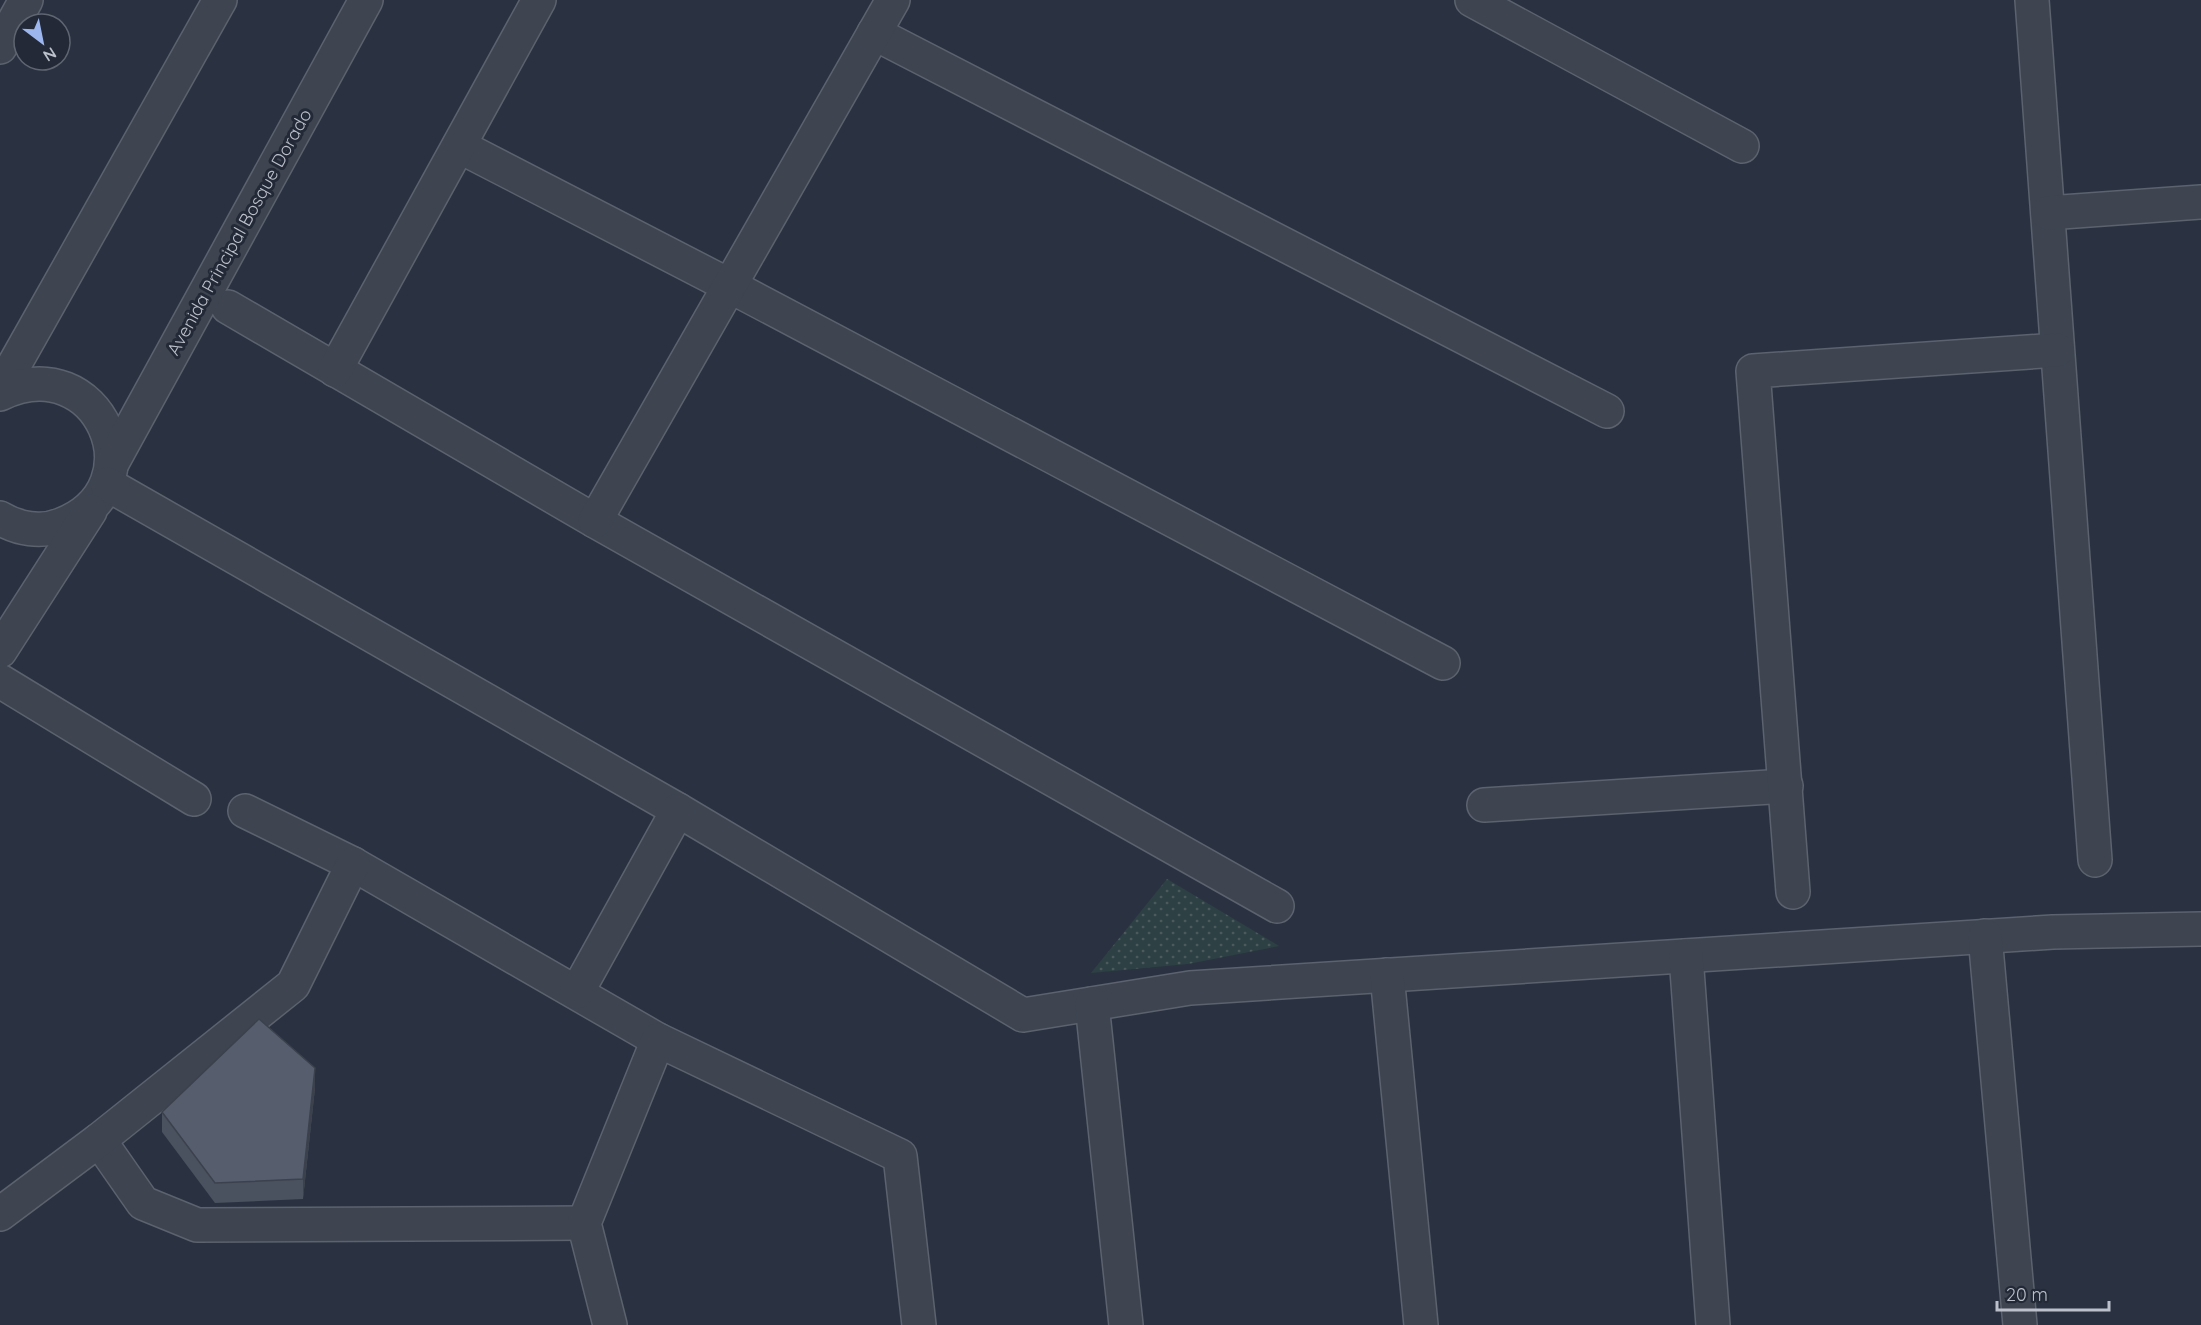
<svg xmlns="http://www.w3.org/2000/svg" width="2201" height="1325" font-family="Quicksand,sans-serif">
  <style>
    .park { fill: url(#park-dots) }
    .lines { fill: none; stroke-linecap: round; stroke-linejoin: round }
    .minor-casing { stroke: #5c626e; stroke-width: 36 }
    .minor { stroke: #3e4551; stroke-width: 33 }
    .wall { fill: #4a515f }
    .shaded-wall { fill: #3c424d }
    .building { fill: #565e6e; stroke: #3c424d; stroke-width: 1.5 }
    .labels { text-anchor: middle; dominant-baseline: central; stroke-width: 6; stroke-linejoin: round; paint-order: stroke }
    .street-label { font-size: 18px; fill: #bbc0cb; stroke: #232936 }
  </style>
  <defs>
    <pattern id="park-dots" width="8" height="8" patternUnits="userSpaceOnUse" patternTransform="scale(1.5)"><rect width="8" height="8" fill="#2d4043"/><path d="M2 2h.1M6 6h.1" fill="none" stroke="#4a5a5d" stroke-width="1.8" stroke-linecap="round"/></pattern>
  </defs>
  <rect width="100%" height="100%" fill="#2a3241"/>
  <path class="park" d="M1167,879L1279,946L1188,964L1091,973Z"/>
  <g class="lines">
    <defs>
      <g id="minor">
        <path d="M1472,0L1742,146"/>
        <path d="M2032,0L2095,860"/>
        <path d="M874,33L1607,411"/>
        <path d="M0,47L26,0"/>
        <path d="M459,146L730,286L1443,663"/>
        <path d="M2048,213L2201,202"/>
        <path d="M228,307L595,521L1277,906"/>
        <path d="M335,370L539,0"/>
        <path d="M0,390L220,0"/>
        <path d="M0,394C99,346 160,487 61,525C41,533 18,529 0,518"/>
        <path d="M112,463L366,0"/>
        <path d="M107,484L678,810L1023,1015L1190,988L2053,932L2201,929"/>
        <path d="M595,521L893,0"/>
        <path d="M0,651L90,511"/>
        <path d="M0,681L194,799"/>
        <path d="M1484,805L1786,786"/>
        <path d="M245,811L353,864L658,1040L900,1156L919,1325"/>
        <path d="M1793,892L1753,371L2057,350"/>
        <path d="M1985,936L2020,1325"/>
        <path d="M1686,956L1713,1325"/>
        <path d="M1387,975L1421,1325"/>
        <path d="M577,992L678,810"/>
        <path d="M1092,1004L1126,1325"/>
        <path d="M99,1140L143,1203L197,1225L584,1223"/>
        <path d="M0,1214L99,1140L293,985L353,864"/>
        <path d="M610,1325L584,1223L658,1040"/>
      </g>
    </defs>
    <use href="#minor" class="minor-casing"/>
    <use href="#minor" class="minor"/>
  </g>
  <path class="wall" d="M315,1088L303,1199L215,1203L162,1132V1112Z"/>
  <path class="shaded-wall" d="M315,1068V1088L303,1199V1179Z"/>
  <path class="building" d="M259,1019L315,1068L303,1179L215,1183L162,1112Z"/>
  <g class="labels">
    <g class="street-label">
      <text transform="translate(239 232) rotate(-61)">Avenida Principal Bosque Dorado</text>
    </g>
  </g>
  <g transform="translate(42 42) rotate(148)"><circle r="28" fill="#232936" stroke="#606572" stroke-width="1.5"/>
  <path d="M0-4.5L10 22L0 15L-10 22Z" fill="#9db7ee"/>
  <text y="-9" font-size="16" font-weight="bold" text-anchor="middle" fill="#bbc0cb">N</text>
  </g>
  <path d="M1997 1301v9h112v-9" fill="none" stroke="#bbc0cb" stroke-width="3"/>
  <text x="2006" y="1301" font-size="18" fill="#bbc0cb" stroke="#232936" stroke-width="4.5" paint-order="stroke">20 m</text>
</svg>
